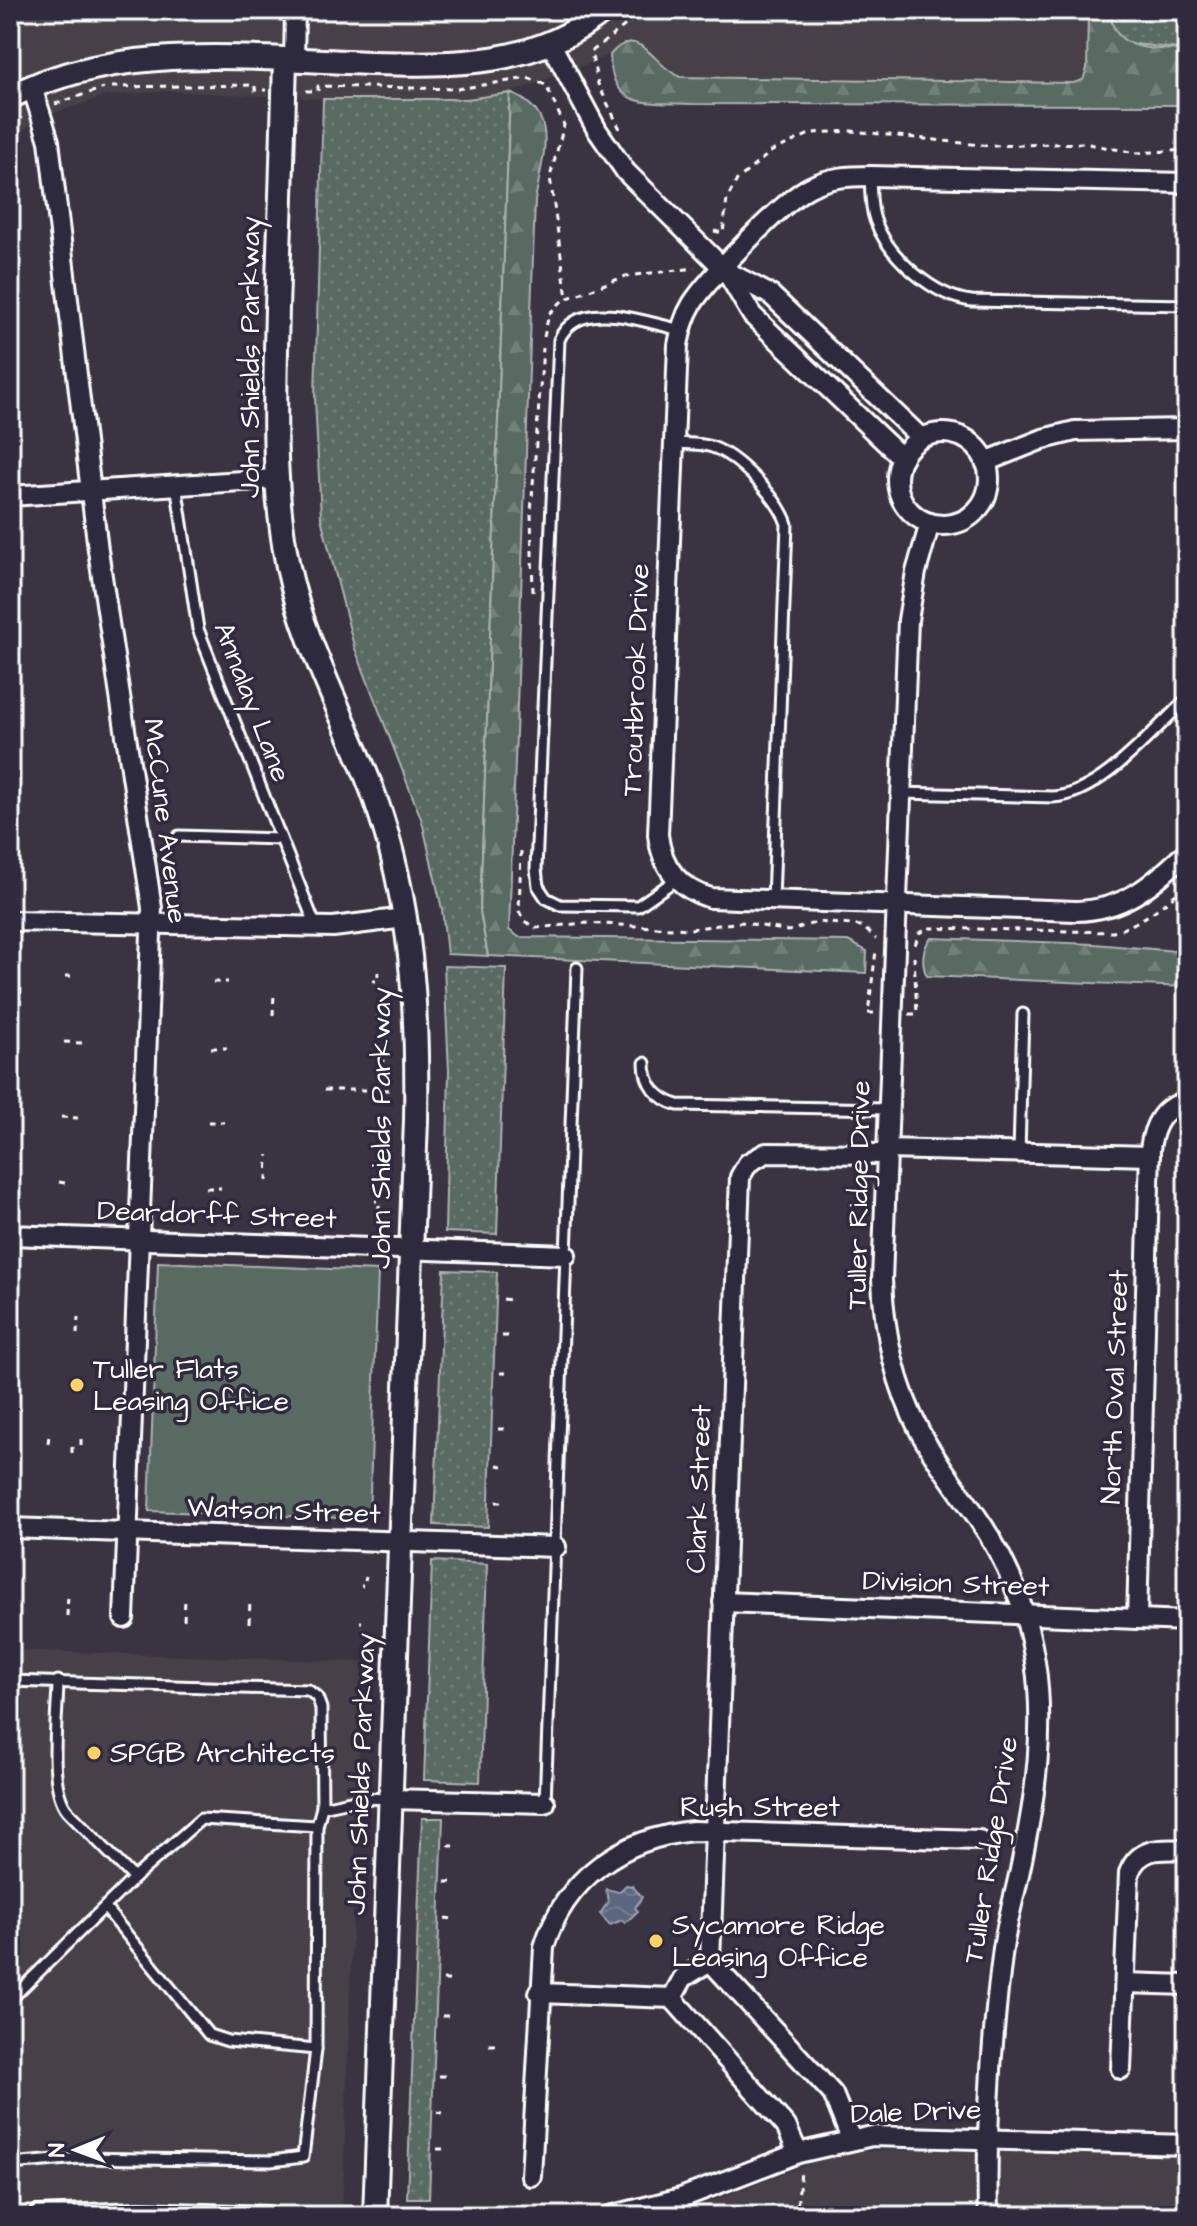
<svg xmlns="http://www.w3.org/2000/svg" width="1197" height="2226" font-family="'Architects Daughter',sans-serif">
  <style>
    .built { fill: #473f48 }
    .grass { fill: url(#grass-dots); stroke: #acb4b0; stroke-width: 2 }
    .forest { fill: url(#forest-firs); stroke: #acb4b0; stroke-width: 2 }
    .park { fill: #596a62; stroke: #acb4b0; stroke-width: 2 }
    .water { fill: url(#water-waves); stroke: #9da3b2; stroke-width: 2 }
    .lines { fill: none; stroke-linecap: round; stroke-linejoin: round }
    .service-casing { stroke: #fff; stroke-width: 15 }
    .minor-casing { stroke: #fff; stroke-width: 24 }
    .tertiary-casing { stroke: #fff; stroke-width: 28 }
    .path { stroke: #fff; stroke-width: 3; stroke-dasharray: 6 6; stroke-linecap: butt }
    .service { stroke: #2f2a3d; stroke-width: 9 }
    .minor { stroke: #2f2a3d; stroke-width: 18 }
    .tertiary { stroke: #2f2a3d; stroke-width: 22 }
    .poi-dot { fill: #ffd166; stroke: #2f2a3d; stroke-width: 3 }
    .labels { text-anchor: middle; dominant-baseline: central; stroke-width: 7; stroke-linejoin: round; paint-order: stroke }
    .street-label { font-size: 28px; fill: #fff; stroke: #2f2a3d }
    .poi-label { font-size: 28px; fill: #fff; stroke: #2f2a3d; text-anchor: start }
  </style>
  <defs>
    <pattern id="grass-dots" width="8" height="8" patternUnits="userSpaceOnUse" patternTransform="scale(2)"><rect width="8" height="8" fill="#596a62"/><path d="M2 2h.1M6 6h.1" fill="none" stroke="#72807a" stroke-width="1.8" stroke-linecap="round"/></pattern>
    <pattern id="forest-firs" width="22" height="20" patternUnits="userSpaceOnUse" patternTransform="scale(2)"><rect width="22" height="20" fill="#596a62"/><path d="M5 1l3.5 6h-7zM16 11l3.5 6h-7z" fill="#72807a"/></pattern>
    <pattern id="water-waves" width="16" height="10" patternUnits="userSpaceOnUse" patternTransform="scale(2)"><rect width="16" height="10" fill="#5b667e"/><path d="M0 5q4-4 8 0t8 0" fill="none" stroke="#747d91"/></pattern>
  </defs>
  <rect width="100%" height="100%" fill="#3a3442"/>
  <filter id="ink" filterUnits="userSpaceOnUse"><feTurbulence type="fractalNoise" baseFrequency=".0125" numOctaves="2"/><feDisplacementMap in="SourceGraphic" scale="16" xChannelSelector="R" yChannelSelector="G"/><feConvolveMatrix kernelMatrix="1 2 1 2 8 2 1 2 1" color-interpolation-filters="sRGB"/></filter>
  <g filter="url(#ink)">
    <g class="built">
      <path d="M10,10H1088L1087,68L1083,80L1073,83L680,77L637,42L620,43L610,55L510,93L467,99H323L168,91L106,96L48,115L10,137Z"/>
      <path d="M10,1650L362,1662L342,2216H10Z"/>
      <path d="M893,2150L1187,2155V2216H673L822,2159L853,2152Z"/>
    </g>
    <g class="grass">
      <path d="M1110,10H1162L1187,30V50L1126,43L1113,29Z"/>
      <path d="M510,93L480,911L488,956L447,954L442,909L422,821L354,646L321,518L315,398L323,99H467Z"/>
      <path d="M444,966L506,968L497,1234L445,1232L449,1071Z"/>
      <path d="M444,1270L497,1272L488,1527L434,1525Z"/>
      <path d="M432,1561L487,1564L480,1782L424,1780Z"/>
      <path d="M422,1818H443L429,2198H407Z"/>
    </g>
    <g class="forest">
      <path d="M1088,10H1110C1112,54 1154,48 1187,50V105L692,104C649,102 611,111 610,55C639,21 653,66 680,77L1073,83L1083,80L1087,68Z"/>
      <path d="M510,93C562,113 542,156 535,201L509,930L519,937L848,941L867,951L866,973L488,956L480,911Z"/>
      <path d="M931,938L1094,944L1187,952V987L927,976C921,964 922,948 931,938Z"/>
    </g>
    <path class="park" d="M158,1262L378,1271L369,1519L149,1511Z"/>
    <path class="water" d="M626,1885L632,1886L642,1897L635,1908L638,1911L625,1923L622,1920L610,1925L600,1914L608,1902L606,1889L619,1892Z"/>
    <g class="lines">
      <defs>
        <g id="service">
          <path d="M870,176C871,191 870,206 875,220C888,257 934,297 972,301L1187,305"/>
          <path d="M674,443C687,444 700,443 712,447C738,456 779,499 787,524L773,900"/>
          <path d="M176,484L198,629L316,927"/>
          <path d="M900,793L1053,797C1100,795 1153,730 1187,699"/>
          <path d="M179,836L281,839"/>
          <path d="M677,879L638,906L560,905L546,898L538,886L536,869L559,340C578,296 644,322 681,330"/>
          <path d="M645,1063C645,1084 657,1099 678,1105L887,1109"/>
          <path d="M1019,1152L1023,1014"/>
          <path d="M10,1681L308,1690L317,1697L321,1708L322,1807L317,1826L316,2049L303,2157L271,2161L80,2158L10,2164"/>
          <path d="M58,1681C58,1714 47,1785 67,1810L134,1878"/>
          <path d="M545,1803L577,968"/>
          <path d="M322,1807L364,1798L389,1799"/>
          <path d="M106,1909L209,2035L228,2041L316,2049"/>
          <path d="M10,2000L134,1878L201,1819L317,1826"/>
        </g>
        <g id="minor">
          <path d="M551,44L597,130L626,172L726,271L752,315L902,458"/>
          <path d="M294,61L295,10"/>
          <path d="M32,87L49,141L98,550L152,908L124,1618"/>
          <path d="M1187,183L870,176C849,176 830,177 810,187C784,200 708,279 692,304C684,317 681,330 678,345L658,835C662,867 679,889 711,898L1076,911C1126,910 1152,884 1187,852"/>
          <path d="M726,271L771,295L921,438"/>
          <circle cx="943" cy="479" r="46"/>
          <path d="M985,462L1043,439L1075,431L1187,429"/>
          <path d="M10,496L274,479"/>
          <path d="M930,523L916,572L908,620L882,1280C884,1333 895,1384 920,1432C936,1462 958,1489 977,1517C1007,1560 1027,1611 1035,1662C1045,1726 1036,1793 1023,1855C1017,1889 1006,1922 1002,1956C991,2041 986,2130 988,2216"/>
          <path d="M10,921L333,927L405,918"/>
          <path d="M886,1149L1150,1156"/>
          <path d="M10,1235L566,1255"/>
          <path d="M10,1528L556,1547"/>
          <path d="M723,1602L1187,1621"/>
          <path d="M1137,1619L1150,1149C1153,1127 1162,1105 1187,1103"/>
          <path d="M390,1799L545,1803"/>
          <path d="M710,1961L740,1177L748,1163L766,1153L885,1154"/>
          <path d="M710,1961L833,2094L851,2139"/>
          <path d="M1125,1983L1187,1985"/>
          <path d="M539,1993L672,1998"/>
          <path d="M672,1998L786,2126L798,2153"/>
          <path d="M672,1998L683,1978L710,1961"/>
          <path d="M1121,2069L1129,1873C1139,1846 1162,1849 1187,1850"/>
          <path d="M531,2176L544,1947C565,1878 622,1838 693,1831L979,1840"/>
          <path d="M38,2216L138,2212L269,2216"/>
          <path d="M610,2216L681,2198L798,2153L872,2136L1187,2145"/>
        </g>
        <g id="tertiary">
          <path d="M285,61C283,143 280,226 277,308C275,396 271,480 288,567C305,648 347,720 375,798C412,901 418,1011 416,1120L375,2216"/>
          <path d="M10,97C117,41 252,59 369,63C455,65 535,67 605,10"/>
        </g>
      </defs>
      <use href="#service" class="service-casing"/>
      <use href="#minor" class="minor-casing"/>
      <use href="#tertiary" class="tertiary-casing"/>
      <g class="path">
        <path d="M112,87L255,85V90H266"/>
        <path d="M306,91H318V86L457,89L528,78L546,85L564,125L550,177L567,298"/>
        <path d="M55,104L104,88"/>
        <path d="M10,123L22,118"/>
        <path d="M620,129L598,84L591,52L645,10"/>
        <path d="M714,231L723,233L727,199L737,180L772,151L812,133L852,131L990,146L1083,143L1136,153L1187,150"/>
        <path d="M544,337L549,314L563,300L626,276L695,268"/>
        <path d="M533,592L531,512L543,348"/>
        <path d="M521,851L519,911L524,921L536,928L584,923L690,929L741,922L788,931L818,922L862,926L876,939"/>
        <path d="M915,945L919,933L930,928L1113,932C1142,923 1164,905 1187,884"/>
        <path d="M378,972V976"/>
        <path d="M65,976H73"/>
        <path d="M373,981H376"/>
        <path d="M213,982H228"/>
        <path d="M20,1006L21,986"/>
        <path d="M874,1013H868L876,951"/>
        <path d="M909,1014H917L914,957"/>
        <path d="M273,1015L274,993"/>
        <path d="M376,1017H383"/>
        <path d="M64,1042L82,1043"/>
        <path d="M211,1048H227"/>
        <path d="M378,1054H380"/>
        <path d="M383,1057V1062"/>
        <path d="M324,1090H389"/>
        <path d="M61,1117L78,1118"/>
        <path d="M382,1119V1124"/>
        <path d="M208,1122H224"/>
        <path d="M377,1128H380"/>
        <path d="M381,1160V1155"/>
        <path d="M377,1165H379"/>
        <path d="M14,1174L15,1150"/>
        <path d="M380,1175L381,1168"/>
        <path d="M267,1181L268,1155"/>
        <path d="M59,1182L65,1183"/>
        <path d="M206,1188H221"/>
        <path d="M375,1201H377"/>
        <path d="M379,1211V1205"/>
        <path d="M503,1299L510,1300"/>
        <path d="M12,1322L14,1300"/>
        <path d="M77,1334L78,1317"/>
        <path d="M502,1336H509"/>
        <path d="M500,1373H507"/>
        <path d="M498,1429H505"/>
        <path d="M48,1443L49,1435"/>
        <path d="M81,1445V1438"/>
        <path d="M72,1453V1444"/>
        <path d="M497,1465L503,1466"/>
        <path d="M496,1502H503"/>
        <path d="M365,1581L366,1577"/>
        <path d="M361,1586H363"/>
        <path d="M67,1616L68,1593"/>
        <path d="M184,1620L185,1598"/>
        <path d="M360,1622H362"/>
        <path d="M249,1623L250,1600"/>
        <path d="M363,1634L364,1628"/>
        <path d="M448,1846H455"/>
        <path d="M445,1882H452"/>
        <path d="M445,1918L452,1919"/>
        <path d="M443,1980H450"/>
        <path d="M442,2016H448"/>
        <path d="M489,2045H499"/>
        <path d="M439,2076H445"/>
        <path d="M437,2112L443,2113"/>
        <path d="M437,2149H443"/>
        <path d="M796,2216L801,2172"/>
      </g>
      <use href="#service" class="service"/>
      <use href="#minor" class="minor"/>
      <use href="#tertiary" class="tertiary"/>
    </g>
  </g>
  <g class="poi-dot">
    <circle cx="77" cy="1385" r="8"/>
    <circle cx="94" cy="1753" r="8"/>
    <circle cx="656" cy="1941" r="8"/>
  </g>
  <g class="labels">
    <g class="street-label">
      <text transform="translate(250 357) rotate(-90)">John Shields Parkway</text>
      <text transform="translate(636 680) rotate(-88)">Troutbrook Drive</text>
      <text transform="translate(252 702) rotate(69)">Annalay Lane</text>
      <text transform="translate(165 821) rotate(83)">McCune Avenue</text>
      <text transform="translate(381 1128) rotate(-90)">John Shields Parkway</text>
      <text transform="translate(859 1195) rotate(-89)">Tuller Ridge Drive</text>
      <text transform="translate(217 1215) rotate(2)">Deardorff Street</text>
      <text transform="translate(1115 1387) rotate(-88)">North Oval Street</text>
      <text transform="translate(699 1489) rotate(-88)">Clark Street</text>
      <text transform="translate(284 1511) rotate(2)">Watson Street</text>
      <text transform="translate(956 1584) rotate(2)">Division Street</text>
      <text transform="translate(361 1774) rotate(-88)">John Shields Parkway</text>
      <text x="760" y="1807">Rush Street</text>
      <text transform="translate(991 1850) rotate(-81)">Tuller Ridge Drive</text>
      <text transform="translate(916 2112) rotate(-2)">Dale Drive</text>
    </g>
    <g class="poi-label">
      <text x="93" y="1369">Tuller Flats<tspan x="93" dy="32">Leasing Office</tspan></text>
      <text x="110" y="1753">SPGB Architects</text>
      <text x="672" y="1925">Sycamore Ridge<tspan x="672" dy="32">Leasing Office</tspan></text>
    </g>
  </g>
  <rect width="1197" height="2226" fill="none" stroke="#2f2a3d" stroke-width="40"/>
  <rect x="20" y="20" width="1157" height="2186" fill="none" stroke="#fff" stroke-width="3" filter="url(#ink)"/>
  <g transform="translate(76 2150) rotate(269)" stroke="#2f2a3d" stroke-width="6" paint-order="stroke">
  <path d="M0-6L14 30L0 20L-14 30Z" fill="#ffffff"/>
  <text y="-12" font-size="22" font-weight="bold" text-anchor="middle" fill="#ffffff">N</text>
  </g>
</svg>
